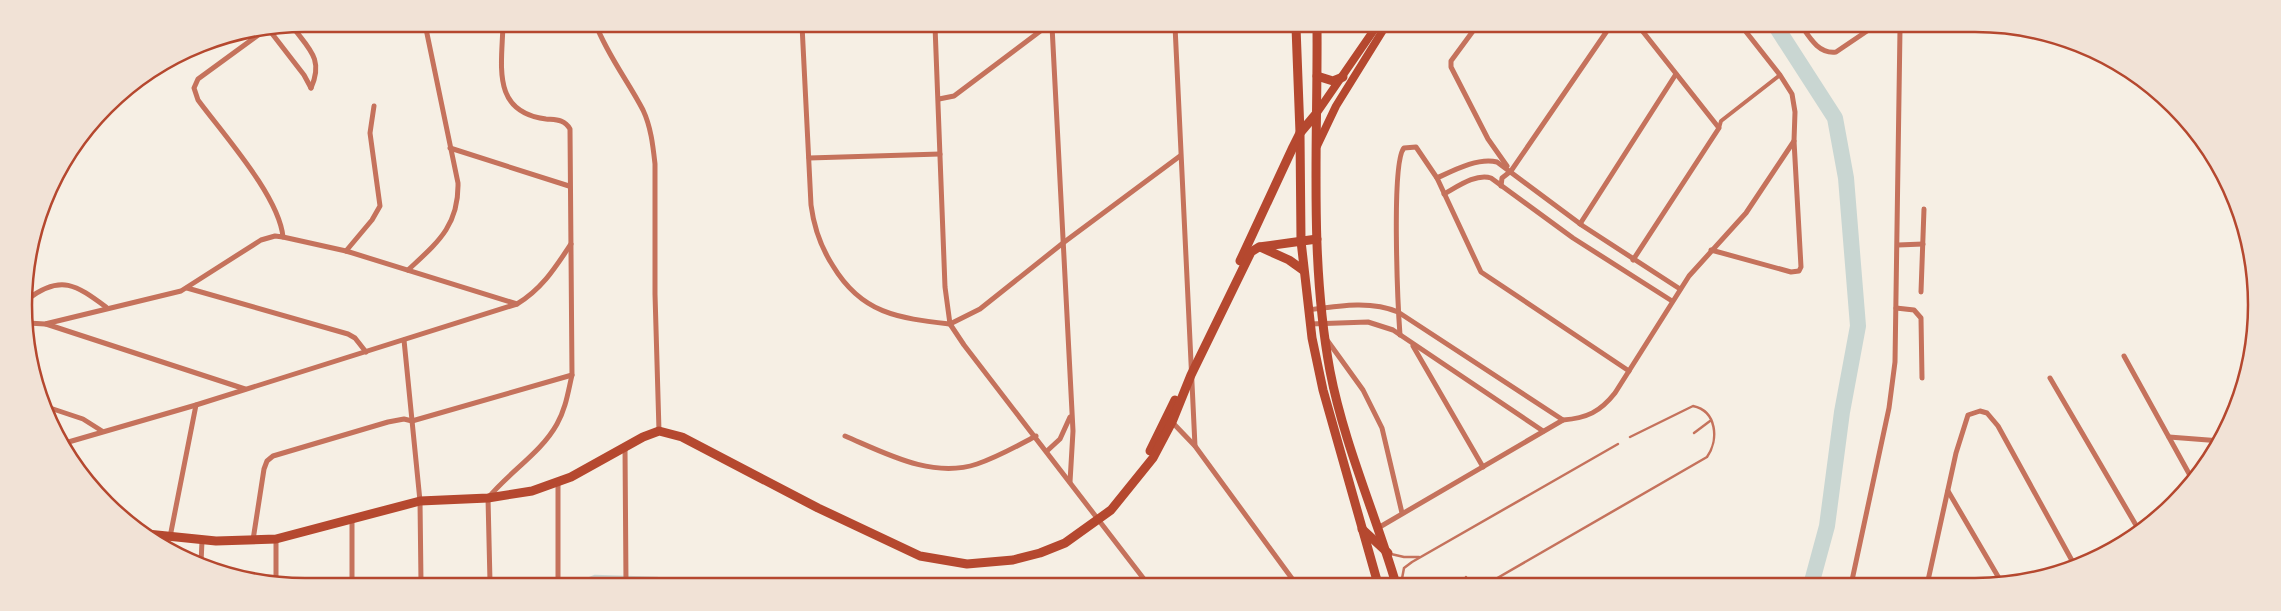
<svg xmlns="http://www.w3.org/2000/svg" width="2281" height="611" font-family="Signika,sans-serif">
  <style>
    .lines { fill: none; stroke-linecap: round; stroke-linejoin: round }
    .stream { stroke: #c9d6d2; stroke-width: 2.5 }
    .river { stroke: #c9d6d2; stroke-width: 16 }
    .service { stroke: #c5725c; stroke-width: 2.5 }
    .pedestrian { stroke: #c5725c; stroke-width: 4 }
    .minor { stroke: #c5725c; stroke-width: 5 }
    .secondary { stroke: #b5482f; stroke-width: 8 }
    .primary { stroke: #b5482f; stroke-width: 9 }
    .rim { fill: none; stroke: #b5482f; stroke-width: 2.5 }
  </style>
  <rect width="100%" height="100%" fill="#f6efe4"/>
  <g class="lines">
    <path class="stream" d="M580,582L595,576L657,578L671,583"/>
    <path class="river" d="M1777,28L1835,118L1846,178L1858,326L1842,412L1827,526L1811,585"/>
    <g class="service">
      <path d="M1694,433L1710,421"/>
      <path d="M1391,554L1404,557H1419"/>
      <path d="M1401,584L1404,568L1412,562L1618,444"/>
      <path d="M1462,584L1466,577"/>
      <path d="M1487,584L1707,457C1719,440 1717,411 1693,406L1630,437"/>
    </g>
    <path class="pedestrian" d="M1719,128L1721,121L1780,75"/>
    <g class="minor">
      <path d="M596,25C608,56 628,81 643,110C651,127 653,146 655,164V294L659,431"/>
      <path d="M802,25L811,205C814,228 820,246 833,266C862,314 898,318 950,324"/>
      <path d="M292,26C309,49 324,59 311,88"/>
      <path d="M935,26L945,287L950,324L964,345L1147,583"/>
      <path d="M1052,26L1073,431L1070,482"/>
      <path d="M1175,26L1195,446"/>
      <path d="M1476,27L1451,61V67L1488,139L1507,166"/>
      <path d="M1803,28C1811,40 1820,54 1836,52L1870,29"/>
      <path d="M270,31L304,75L311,88"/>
      <path d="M261,33L198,79L194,88L198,100C223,134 279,196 283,237"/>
      <path d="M939,99L954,96L1047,26"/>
      <path d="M450,148L569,186"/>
      <path d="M809,158L940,154"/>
      <path d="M1437,178C1454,170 1479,157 1497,162L1583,226L1680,289"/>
      <path d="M1501,186L1502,178L1511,171L1609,28"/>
      <path d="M1444,194C1457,187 1476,173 1491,178L1573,238L1672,301"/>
      <path d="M1580,224L1676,74"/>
      <path d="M1898,245L1923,244"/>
      <path d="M1711,250L1791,272L1799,271L1801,267L1794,141L1795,112L1792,94L1780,75L1743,28"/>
      <path d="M346,251L372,220L380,206L370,133L374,106"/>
      <path d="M1633,260L1719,128L1640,28"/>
      <path d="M408,270C437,243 459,226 458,183L425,24"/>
      <path d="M187,288L348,334L355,338L366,352"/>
      <path d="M1921,292L1924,209"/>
      <path d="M28,299C61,274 76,285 106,307"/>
      <path d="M1896,308L1914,310L1921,318L1922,378"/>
      <path d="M1308,310C1337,306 1371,300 1398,312L1563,420"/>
      <path d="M28,323L45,324L181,291L261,240L275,236L283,237L346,251L517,304"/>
      <path d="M46,324L245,389"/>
      <path d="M950,324L980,309L1063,243L1180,156"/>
      <path d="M1310,324L1368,322L1393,330L1543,431"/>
      <path d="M1400,335C1398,308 1391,162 1404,148L1416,147L1437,178L1481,272L1629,371"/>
      <path d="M404,340L420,501L421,582"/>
      <path d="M1327,340L1363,390L1382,428L1402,513"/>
      <path d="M1413,346L1483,467"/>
      <path d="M2124,356L2192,479"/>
      <path d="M2050,378L2140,532"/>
      <path d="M47,407L83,419L102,431"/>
      <path d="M1172,422L1195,446L1296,584"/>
      <path d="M845,436C885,453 932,479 977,464C998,457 1017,446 1036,436"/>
      <path d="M2169,437L2221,441"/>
      <path d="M65,443L196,405L517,304C542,289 555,268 571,244"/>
      <path d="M625,447L626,583"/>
      <path d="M1047,451L1060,439L1070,417"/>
      <path d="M1948,491L2003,585"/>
      <path d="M352,521V582"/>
      <path d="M1378,528L1563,420C1587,418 1600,412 1615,393L1689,276L1746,213L1794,141"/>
      <path d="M170,537L196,405"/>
      <path d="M276,539V582"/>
      <path d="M253,540L264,469L267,461L273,456L388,422L404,419L412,421L572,375"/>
      <path d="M201,563L202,541"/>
      <path d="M558,581V483"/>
      <path d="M490,582L488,498C509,472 541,453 557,424C566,408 568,392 572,375L570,129C564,119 556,120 546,119C491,112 502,66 503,24"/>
      <path d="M1851,585L1889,408L1895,362L1900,29"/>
      <path d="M1927,585L1956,453L1968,415L1980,411L1987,413L1998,426L2075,566"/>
    </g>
    <g class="secondary">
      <path d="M1316,114L1376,27"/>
      <path d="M1317,146L1336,106L1385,27"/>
    </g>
    <g class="primary">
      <path d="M1296,27L1300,133L1301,241L1312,338L1323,390L1378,584"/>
      <path d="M1317,27C1318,141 1309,257 1330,371C1344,444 1375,513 1396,584"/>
      <path d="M1317,76L1333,81L1343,77"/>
      <path d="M1260,247L1289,260L1303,270"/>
      <path d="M1240,261L1293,147L1300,133L1316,114"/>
      <path d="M1150,451L1175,400"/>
      <path d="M1362,529L1388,553"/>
      <path d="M147,534L216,541L276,539L420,501L488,498L532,491L571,477L643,437L659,431L682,437L818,508L920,556L967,564L1013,560L1040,553L1065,543L1111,510L1153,458L1172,422L1191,375L1251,252L1259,247L1317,239"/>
    </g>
  </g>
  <path d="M0 0H2281V611H0ZM305 32H1975A273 273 0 0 1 2248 305V305A273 273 0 0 1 1975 578H305A273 273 0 0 1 32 305V305A273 273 0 0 1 305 32Z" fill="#f1e2d6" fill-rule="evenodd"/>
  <path class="rim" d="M305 32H1975A273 273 0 0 1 2248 305V305A273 273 0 0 1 1975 578H305A273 273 0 0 1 32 305V305A273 273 0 0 1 305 32Z"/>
</svg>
